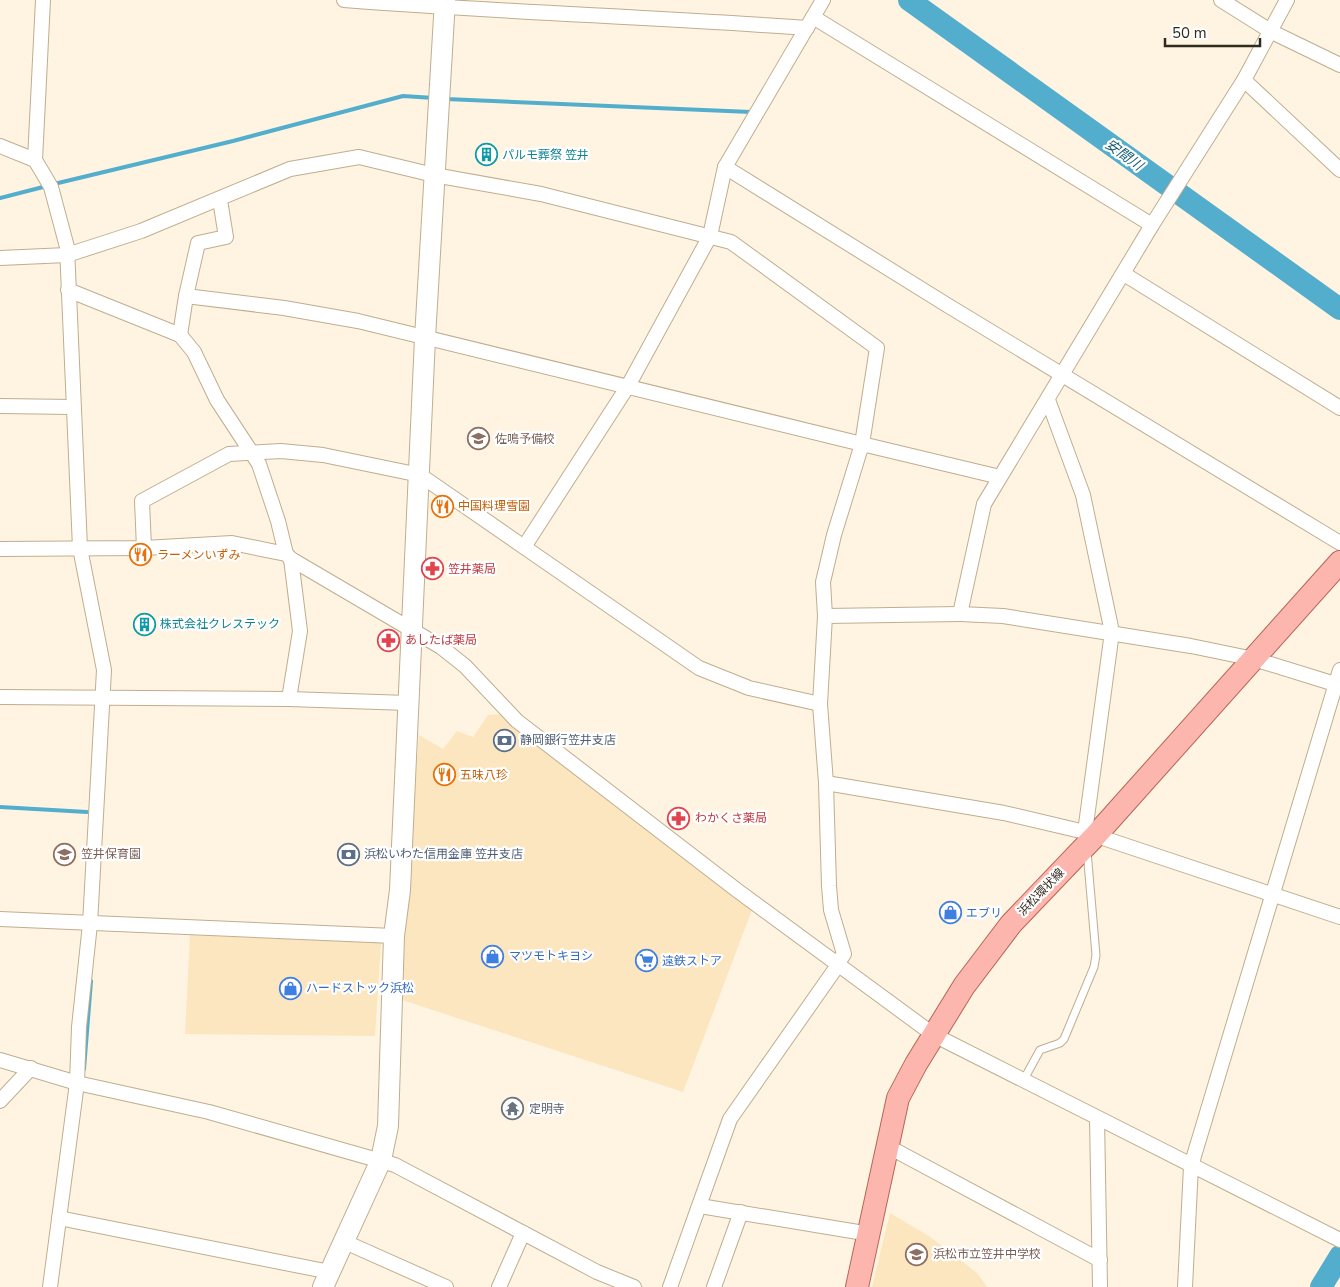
<svg xmlns="http://www.w3.org/2000/svg" width="1340" height="1287" font-family="'Nunito Sans','Noto Sans JP',sans-serif">
  <style>
    .built { fill: #fbe6bf }
    .lines { fill: none; stroke-linecap: round; stroke-linejoin: round }
    .stream { stroke: #53aece; stroke-width: 4 }
    .river { stroke: #53aece; stroke-width: 22 }
    .lane-casing { stroke: #bfae8f; stroke-width: 9 }
    .street-casing { stroke: #bfae8f; stroke-width: 16 }
    .secondary-casing { stroke: #bfae8f; stroke-width: 22 }
    .primary-casing { stroke: #b56558; stroke-width: 24 }
    .lane { stroke: #fff; stroke-width: 7 }
    .street { stroke: #fff; stroke-width: 14 }
    .secondary { stroke: #fff; stroke-width: 20 }
    .primary { stroke: #fdb6ad; stroke-width: 22 }
    .labels { text-anchor: middle; dominant-baseline: central; stroke-width: 4.5; stroke-linejoin: round; paint-order: stroke }
    .culture-label { font-size: 12px; fill: #0d838f; stroke: #fff; text-anchor: start }
    .education-label { font-size: 12px; fill: #785e54; stroke: #fff; text-anchor: start }
    .food-label { font-size: 12px; fill: #c56008; stroke: #fff; text-anchor: start }
    .health-label { font-size: 12px; fill: #be3a42; stroke: #fff; text-anchor: start }
    .service-label { font-size: 12px; fill: #4e5e75; stroke: #fff; text-anchor: start }
    .street-label { font-size: 12px; fill: #312a1e; stroke: #fff }
    .shop-label { font-size: 12px; fill: #366cbe; stroke: #fff; text-anchor: start }
    .worship-label { font-size: 12px; fill: #5b616d; stroke: #fff; text-anchor: start }
    .water-label { font-size: 14px; font-style: italic; fill: #175f76; stroke: #fff }
  </style>
  <rect width="100%" height="100%" fill="#fff4e1"/>
  <g class="built">
    <path d="M502,714L752,910L683,1092L399,999L419,735L443,749L457,731L473,737L488,715Z"/>
    <path d="M190,935L381,943L375,1036L185,1034Z"/>
    <path d="M890,1213L929,1236L977,1273L987,1287H872Z"/>
  </g>
  <g class="lines">
    <g class="stream">
      <path d="M446,99L751,112"/>
      <path d="M54,184L233,141L403,96L434,98"/>
      <path d="M0,198L47,186"/>
      <path d="M0,807L87,812"/>
      <path d="M84,1069L91,981"/>
    </g>
    <g class="river">
      <path d="M909,0L1340,309"/>
      <path d="M1321,1287L1340,1256"/>
    </g>
    <defs>
      <path id="lane" d="M1023,1081L1040,1050L1060,1043L1064,1039L1094,967L1096,955L1087,851"/>
      <g id="street">
        <path d="M344,0C498,12 653,17 807,28"/>
        <path d="M1221,0L1272,32L1340,65"/>
        <path d="M1287,0L1244,80L1152,225L984,504L960,614L1003,616L1191,646L1254,659L1335,684"/>
        <path d="M813,17L1152,225"/>
        <path d="M1244,80L1340,170"/>
        <path d="M0,146L35,160L41,170L51,187L67,247L80,548L104,670L90,924L79,1027L77,1083L50,1287"/>
        <path d="M35,160L43,0"/>
        <path d="M725,167L823,0"/>
        <path d="M0,258L67,255L141,231L290,169L359,157L434,175L541,194L731,242L877,348L862,444L358,321L284,308L186,296L180,335L68,290"/>
        <path d="M1124,274L1340,408"/>
        <path d="M186,296L198,243L226,237L220,200"/>
        <path d="M180,335L194,352L217,400L259,464L278,521L286,554"/>
        <path d="M1048,400L1083,495L1112,632L1085,832"/>
        <path d="M0,406L73,407"/>
        <path d="M524,547L699,668L749,688L820,704L825,616L960,614"/>
        <path d="M144,548L142,501L229,454L281,451L323,455L420,475L524,547L628,386L710,236L725,167L947,305L1340,543"/>
        <path d="M0,549L144,548L232,543L286,554L291,559L441,647L465,666L517,721L738,891L934,1035L1340,1240"/>
        <path d="M825,616L823,582L834,535L862,444L1000,477"/>
        <path d="M0,697L289,699L408,703"/>
        <path d="M289,699L300,631L291,559"/>
        <path d="M820,704L826,783L829,886L831,910L844,954L837,964"/>
        <path d="M826,783L1004,813L1085,832L1340,917"/>
        <path d="M0,919L394,936"/>
        <path d="M0,1060L77,1083L209,1112L395,1165L597,1272L634,1287"/>
        <path d="M0,1101L31,1068"/>
        <path d="M1097,1118L1100,1287"/>
        <path d="M887,1146L1100,1260"/>
        <path d="M700,1206L870,1234"/>
        <path d="M59,1218L330,1272"/>
        <path d="M345,1242L446,1287"/>
        <path d="M499,1287L523,1233"/>
        <path d="M670,1287L730,1119L838,965"/>
        <path d="M714,1287L741,1212"/>
        <path d="M1185,1287L1191,1166L1340,670"/>
      </g>
      <path id="secondary" d="M323,1287L381,1160L388,1126L394,936L400,890L425,338L445,0"/>
      <path id="primary" d="M857,1287L898,1098L916,1064L964,986L1011,924L1096,835L1340,562"/>
    </defs>
    <use href="#lane" class="lane-casing"/>
    <use href="#street" class="street-casing"/>
    <use href="#secondary" class="secondary-casing"/>
    <use href="#primary" class="primary-casing"/>
    <use href="#lane" class="lane"/>
    <use href="#street" class="street"/>
    <use href="#secondary" class="secondary"/>
    <use href="#primary" class="primary"/>
  </g>
  <defs>
    <symbol id="building-ring" viewBox="-11 -11 22 22"><circle r="9.5" fill="#fff" stroke="#0f9aa8" stroke-width="1.5"/><path d="M-4-6H4V6H1V3H-1V6H-4ZM-2.5-4.3h1.7v1.8h-1.7ZM.8-4.3h1.7v1.8H.8ZM-2.5-1h1.7V.8h-1.7ZM.8-1h1.7V.8H.8Z" fill="#0f9aa8"/></symbol>
    <symbol id="school-ring" viewBox="-11 -11 22 22"><circle r="9.5" fill="#fff" stroke="#8d6e63" stroke-width="1.5"/><path d="M0-5L7-2L0 1L-7-2ZM-4 1L0 2.5L4 1V4Q0 6-4 4Z" fill="#8d6e63"/></symbol>
    <symbol id="restaurant-ring" viewBox="-11 -11 22 22"><circle r="9.5" fill="#fff" stroke="#e8710a" stroke-width="1.5"/><path d="M-5-6h1v4h1v-4h1v4h1v-4h1v5L-1.5 .5V6h-2V.5L-5-1ZM5-6V6H3V1.5H1.5Q1.5-4 5-6Z" fill="#e8710a"/></symbol>
    <symbol id="pharmacy-ring" viewBox="-11 -11 22 22"><circle r="9.5" fill="#fff" stroke="#e0444e" stroke-width="1.5"/><path d="M-2-6h4v4h4v4h-4v4h-4v-4h-4v-4h4Z" fill="#e0444e"/></symbol>
    <symbol id="bank-ring" viewBox="-11 -11 22 22"><circle r="9.5" fill="#fff" stroke="#5c6f8a" stroke-width="1.5"/><path d="M-6-4H6V4H-6ZM0-2.3a2.3 2.3 0 1 0 0 4.6a2.3 2.3 0 1 0 0-4.6Z" fill="#5c6f8a"/></symbol>
    <symbol id="shop-ring" viewBox="-11 -11 22 22"><circle r="9.5" fill="#fff" stroke="#3f7fe0" stroke-width="1.5"/><path d="M-5-2.5h2.3a2.7 3.5 0 0 1 5.4 0H5L5.5 6h-11ZM-1.5-2.5h3a1.5 2.3 0 0 0-3 0Z" fill="#3f7fe0"/></symbol>
    <symbol id="supermarket-ring" viewBox="-11 -11 22 22"><circle r="9.5" fill="#fff" stroke="#3f7fe0" stroke-width="1.5"/><path d="M-6-5.5h2.5l.6 2H6L4.5 2H-2.5L-4.4-4H-6ZM-1.5 3.2a1.3 1.3 0 1 0 .1 0ZM3 3.2a1.3 1.3 0 1 0 .1 0Z" fill="#3f7fe0"/></symbol>
    <symbol id="temple-ring" viewBox="-11 -11 22 22"><circle r="9.5" fill="#fff" stroke="#6b7280" stroke-width="1.5"/><path d="M0-6L5-2H3V0L6.5 2.5H4V6H1.5V3h-3V6H-4V2.5H-6.5L-3 0V-2H-5Z" fill="#6b7280"/></symbol>
  </defs>
  <g fill-rule="evenodd">
    <use href="#building-ring" x="474" y="142" width="25" height="25"/>
    <use href="#school-ring" x="466" y="426" width="25" height="25"/>
    <use href="#restaurant-ring" x="430" y="494" width="25" height="25"/>
    <use href="#restaurant-ring" x="128" y="542" width="25" height="25"/>
    <use href="#pharmacy-ring" x="420" y="556" width="25" height="25"/>
    <use href="#building-ring" x="132" y="612" width="25" height="25"/>
    <use href="#pharmacy-ring" x="376" y="628" width="25" height="25"/>
    <use href="#bank-ring" x="492" y="728" width="25" height="25"/>
    <use href="#restaurant-ring" x="432" y="762" width="25" height="25"/>
    <use href="#pharmacy-ring" x="666" y="806" width="25" height="25"/>
    <use href="#school-ring" x="52" y="842" width="25" height="25"/>
    <use href="#bank-ring" x="336" y="842" width="25" height="25"/>
    <use href="#shop-ring" x="938" y="900" width="25" height="25"/>
    <use href="#shop-ring" x="480" y="944" width="25" height="25"/>
    <use href="#supermarket-ring" x="634" y="948" width="25" height="25"/>
    <use href="#shop-ring" x="278" y="976" width="25" height="25"/>
    <use href="#temple-ring" x="500" y="1096" width="25" height="25"/>
    <use href="#school-ring" x="904" y="1242" width="25" height="25"/>
  </g>
  <g class="labels">
    <g class="culture-label">
      <text x="502" y="155">パルモ葬祭 笠井</text>
      <text x="160" y="624">株式会社クレステック</text>
    </g>
    <g class="education-label">
      <text x="495" y="439">佐鳴予備校</text>
      <text x="81" y="854">笠井保育園</text>
      <text x="933" y="1254">浜松市立笠井中学校</text>
    </g>
    <g class="food-label">
      <text x="458" y="506">中国料理雪園</text>
      <text x="157" y="555">ラーメンいずみ</text>
      <text x="460" y="775">五味八珍</text>
    </g>
    <g class="health-label">
      <text x="448" y="569">笠井薬局</text>
      <text x="405" y="640">あしたば薬局</text>
      <text x="695" y="818">わかくさ薬局</text>
    </g>
    <g class="service-label">
      <text x="520" y="740">静岡銀行笠井支店</text>
      <text x="364" y="854">浜松いわた信用金庫 笠井支店</text>
    </g>
    <g class="street-label">
      <text transform="translate(1041 892) rotate(-46)">浜松環状線</text>
    </g>
    <g class="shop-label">
      <text x="966" y="913">エブリ</text>
      <text x="509" y="956">マツモトキヨシ</text>
      <text x="662" y="961">遠鉄ストア</text>
      <text x="306" y="988">ハードストック浜松</text>
    </g>
    <g class="worship-label">
      <text x="529" y="1109">定明寺</text>
    </g>
    <g class="water-label">
      <text transform="translate(1124 155) rotate(36)">安間川</text>
    </g>
  </g>
  <path d="M1165 38v8h95v-8" fill="none" stroke="#312a1e" stroke-width="2.5"/>
  <text x="1172" y="38" font-size="15" fill="#312a1e" stroke="#ffffff" stroke-width="4" paint-order="stroke">50 m</text>
</svg>
